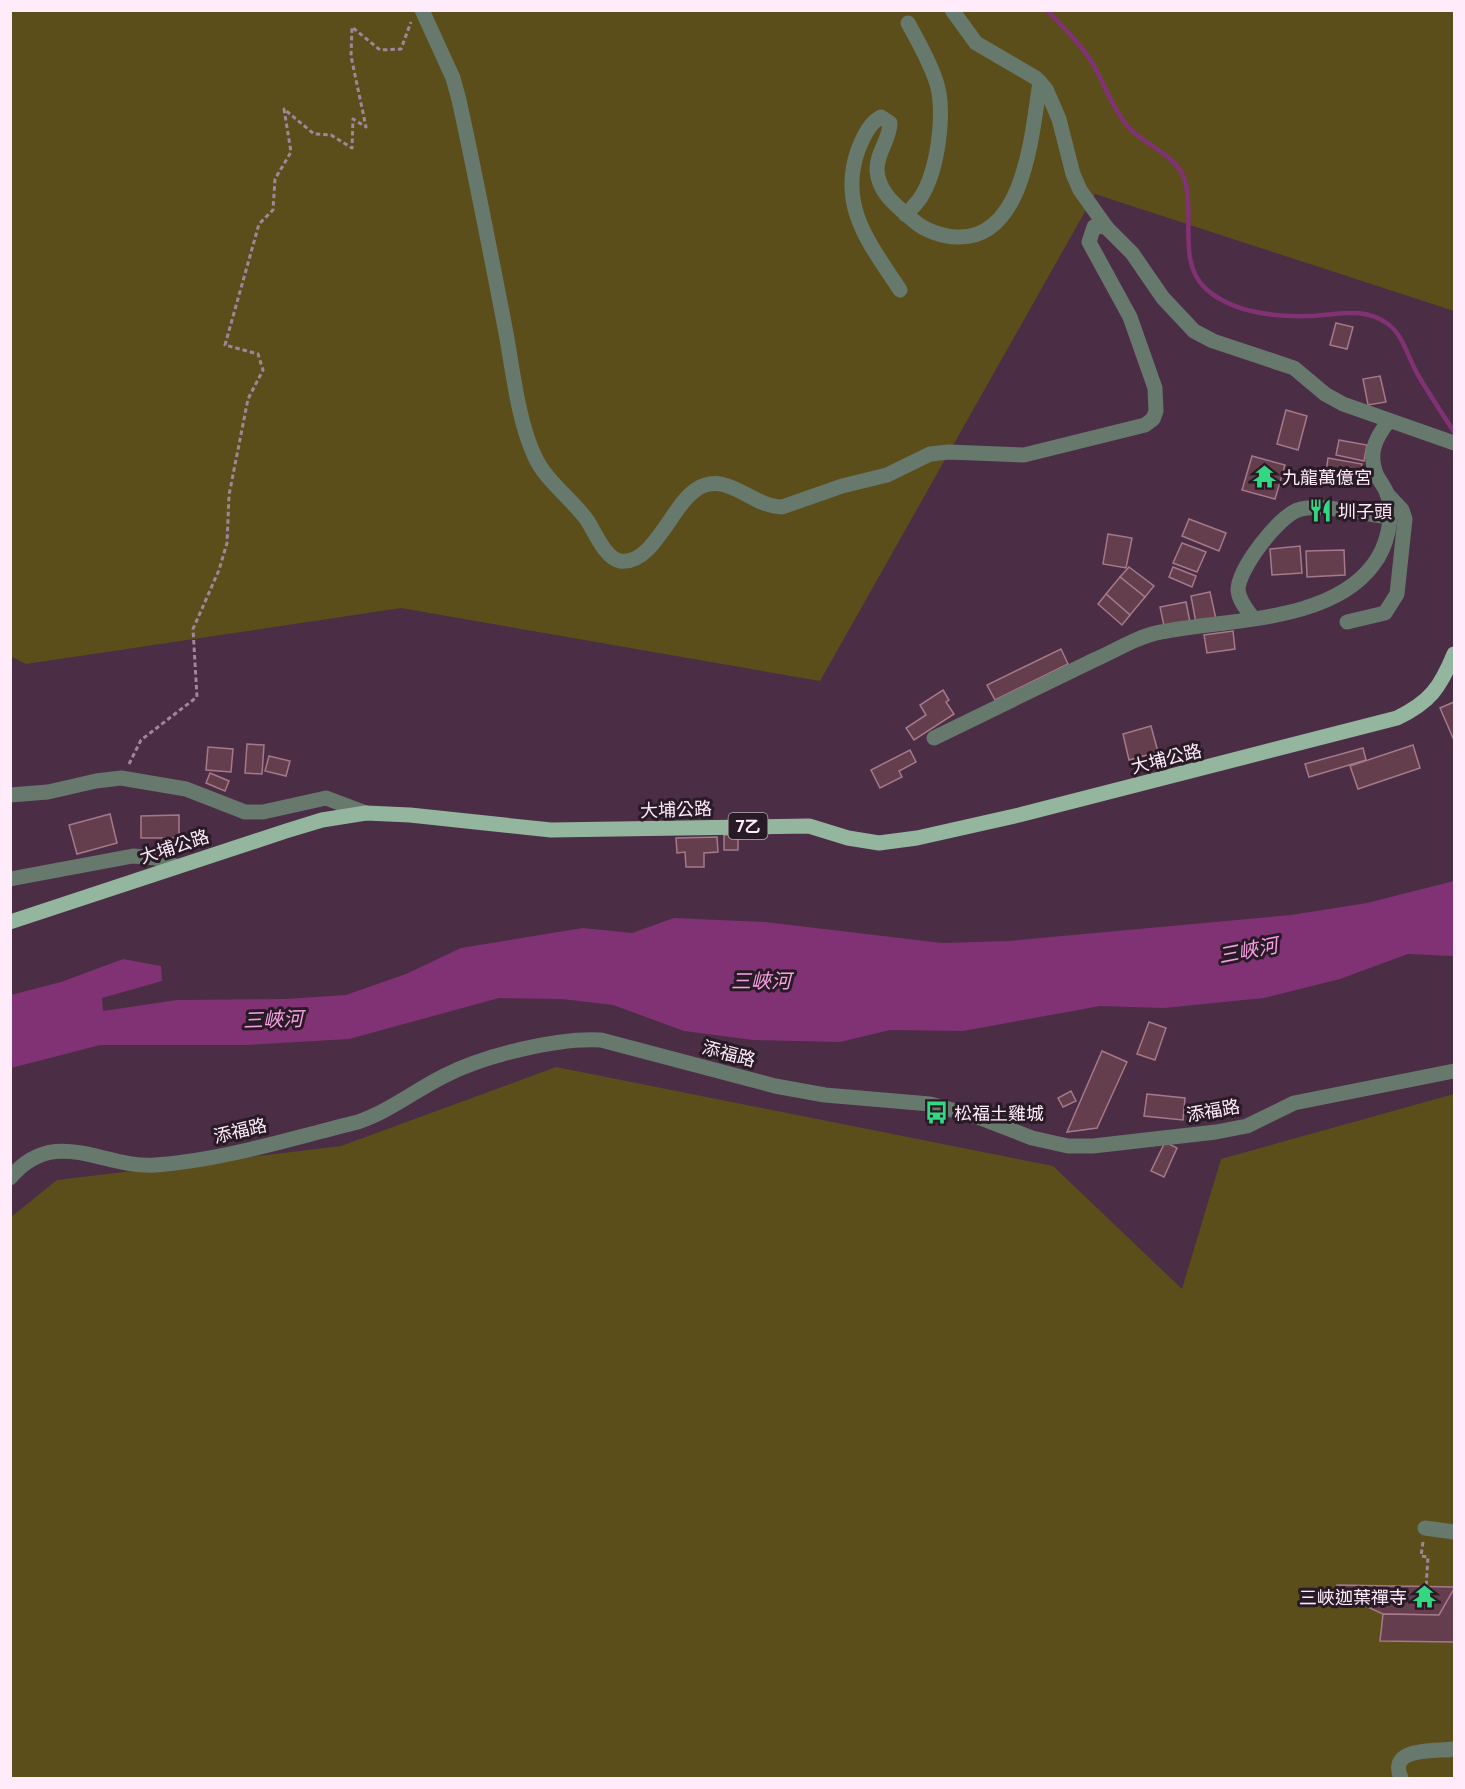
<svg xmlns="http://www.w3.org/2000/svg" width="1465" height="1789" font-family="'Open Sans','Noto Sans TC',sans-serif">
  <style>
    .green { fill: #5b4e1a }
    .water { fill: #813274 }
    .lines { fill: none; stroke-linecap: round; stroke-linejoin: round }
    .stream { stroke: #813274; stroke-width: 4.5 }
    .building { fill: #653e4d; stroke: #a57989; stroke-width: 1.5 }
    .path { stroke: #a0869a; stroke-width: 3; stroke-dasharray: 4.5 3; stroke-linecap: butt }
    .minor { stroke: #67786c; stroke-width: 15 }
    .major { stroke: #94b69e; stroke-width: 15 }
    .labels { text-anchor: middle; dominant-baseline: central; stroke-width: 6; stroke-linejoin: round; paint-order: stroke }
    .shield { fill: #291b26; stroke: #bfadba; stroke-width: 1.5 }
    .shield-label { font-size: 16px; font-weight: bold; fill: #ffebfa }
    .poi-label { font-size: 18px; fill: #ffebfa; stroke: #291b26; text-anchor: start }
    .street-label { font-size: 18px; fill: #ffebfa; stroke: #291b26 }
    .water-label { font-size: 20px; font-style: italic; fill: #f8a1e6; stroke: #291b26 }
  </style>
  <rect width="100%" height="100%" fill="#4b2d45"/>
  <g class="green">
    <path d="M10,11H1454V311L1095,194L820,681L401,608L26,664L10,656Z"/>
    <path d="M556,1067L1053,1166L1182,1289L1221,1159L1454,1094V1778H11V1217L57,1180L341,1146Z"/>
  </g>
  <path class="water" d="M1454,881V956L1408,954L1340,979L1264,998L1164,1008L1100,1006L963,1031L890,1030L840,1042L753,1040L684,1031L613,1005L562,999L499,998L349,1039L247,1045H100L11,1068V995L61,982L123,959L161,966L162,981L102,998L103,1011L177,1000L286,999L346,995L406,974L461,948L583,928L632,933L674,918L765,922L942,943L1009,941L1291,915L1367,903Z"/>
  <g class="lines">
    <path class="stream" d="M1047,10C1063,27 1082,45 1094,66C1106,87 1113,110 1130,129C1147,146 1178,156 1185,181C1195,215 1177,263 1206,289C1233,313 1274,317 1309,316C1338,315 1363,306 1388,324C1404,336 1408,358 1418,375C1429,394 1442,413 1454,432"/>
  </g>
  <g class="building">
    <path d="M1336,323L1353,327L1347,349L1330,345Z"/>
    <path d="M1380,376L1386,402L1368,405L1363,379Z"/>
    <path d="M1286,410L1307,416L1298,450L1277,444Z"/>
    <path d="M1339,440L1367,445L1364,461L1336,455Z"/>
    <path d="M1252,456L1285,465L1275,499L1242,490Z"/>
    <path d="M1328,458L1362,464L1359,478L1326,472Z"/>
    <path d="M1189,519L1226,533L1219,551L1182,536Z"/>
    <path d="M1108,534L1132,538L1126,568L1103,564Z"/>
    <path d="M1182,543L1206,552L1197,572L1173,563Z"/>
    <path d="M1300,546L1302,573L1272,575L1270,549Z"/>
    <path d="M1344,550L1345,575L1307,577L1306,551Z"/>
    <path d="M1129,567L1154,586L1145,597L1120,577Z"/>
    <path d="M1173,567L1196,576L1192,587L1169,577Z"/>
    <path d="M1120,577L1145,597L1130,615L1106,594Z"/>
    <path d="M1210,592L1216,619L1196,623L1191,596Z"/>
    <path d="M1106,594L1130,615L1122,625L1098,604Z"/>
    <path d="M1186,602L1190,622L1164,626L1160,607Z"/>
    <path d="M1233,631L1235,649L1207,653L1204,635Z"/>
    <path d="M1061,649L1068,664L995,700L987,685Z"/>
    <path d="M943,690L949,700L946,702L954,714L914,740L906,728L926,715L920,705Z"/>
    <path d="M1454,702V737L1453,738L1440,708Z"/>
    <path d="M1151,726L1158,752L1129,760L1123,734Z"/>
    <path d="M247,744L264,745L262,774L245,773Z"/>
    <path d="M1413,745L1420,768L1358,789L1350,766Z"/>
    <path d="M208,747L233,749L231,772L206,770Z"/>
    <path d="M1363,748L1366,760L1309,777L1305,764Z"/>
    <path d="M910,750L916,762L899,771L902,777L880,788L871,770Z"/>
    <path d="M269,756L290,761L286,776L265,771Z"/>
    <path d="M210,773L229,781L225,791L206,783Z"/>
    <path d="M110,814L117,843L77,854L69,825Z"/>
    <path d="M179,815V838H141V816Z"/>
    <rect x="724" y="835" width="14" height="15"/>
    <path d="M717,837L718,852L704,853V867H686L685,852L677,853L676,838Z"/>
    <path d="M1149,1022L1166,1028L1155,1060L1137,1054Z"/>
    <path d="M1102,1051L1127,1062L1097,1128L1067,1132Z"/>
    <path d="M1071,1091L1076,1101L1063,1107L1058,1098Z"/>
    <path d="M1147,1094L1185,1098L1183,1120L1144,1116Z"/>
    <path d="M1165,1142L1177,1148L1164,1177L1151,1171Z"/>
    <path d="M1337,1585L1454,1587V1589L1439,1615L1383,1614L1337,1593Z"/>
    <path d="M1454,1589V1642L1380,1641L1383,1614L1439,1615Z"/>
  </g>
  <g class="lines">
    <g class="path">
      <path d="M129,764L141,740L197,697L193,629L219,570L227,543L229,495L248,399L263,370L258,354L225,345L259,224L273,210L275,179L291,152L284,109L314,134L331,135L352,148L353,119L366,127L351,56L352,27L380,50L401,49L411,22"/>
      <path d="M1423,1542L1421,1556L1428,1557L1426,1588"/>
    </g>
    <g class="minor">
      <path d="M422,10L453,78L459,100C476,177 491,255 506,333C513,371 518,421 535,457C546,481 571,498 587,520C595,532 605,558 620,561C653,566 672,504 697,489C727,470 752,507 782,507L842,486L887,475L930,454L949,452L1024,455L1145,425L1153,419L1156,411L1155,388L1130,317L1089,242L1094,227L1100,226L1107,228"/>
      <path d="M952,10L976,43L1036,78L1046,89L1059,119L1073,174L1080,190L1107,228L1132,253L1163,298L1194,331L1213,341L1294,368L1325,394L1343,404L1454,443"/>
      <path d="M906,215C911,209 917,203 921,197C938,170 946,111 936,81C929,60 918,41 908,23"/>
      <path d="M900,290C870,244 838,207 858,150C863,138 869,123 881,117L890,123C890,140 876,153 877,171C879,194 898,207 914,221C924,230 943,237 957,237C1025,240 1032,132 1040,82"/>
      <path d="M1253,618C1247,610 1239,601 1238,590C1238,569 1279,516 1298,510C1318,503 1360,513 1382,516"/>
      <path d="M1347,622L1385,613L1397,594L1405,519L1402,510L1387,494"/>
      <path d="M934,738C987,712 1040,686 1094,660C1115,651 1138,636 1161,632C1225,619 1330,623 1373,565C1387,547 1394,518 1388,496C1386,489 1381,483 1377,476C1368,455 1374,440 1388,422"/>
      <path d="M10,795L48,792L96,781L121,778L186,789L245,812H263L326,798L366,813"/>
      <path d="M10,879L133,856L156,858L175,866"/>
      <path d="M10,1178C55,1124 103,1169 156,1165C224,1160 292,1138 358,1122C390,1111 414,1091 444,1076C483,1056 558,1037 601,1040L775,1086L825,1095L930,1104L978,1117L1032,1138L1068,1146H1093L1216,1132L1247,1126L1294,1103L1454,1071"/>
      <path d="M1425,1528L1454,1532"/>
      <path d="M1401,1778C1387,1746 1436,1752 1454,1749"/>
    </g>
    <path class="major" d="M10,922L286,831L322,820L366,813L410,815L551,830L809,826L848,838L879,843L917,838L1019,815L1397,718C1430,702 1440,688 1454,654"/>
  </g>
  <defs>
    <symbol id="temple-bare" viewBox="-9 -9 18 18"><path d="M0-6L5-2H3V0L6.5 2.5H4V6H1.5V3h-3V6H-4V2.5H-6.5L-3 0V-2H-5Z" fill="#33d882" stroke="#291b26" stroke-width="2.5" paint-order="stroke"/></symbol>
    <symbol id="restaurant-bare" viewBox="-9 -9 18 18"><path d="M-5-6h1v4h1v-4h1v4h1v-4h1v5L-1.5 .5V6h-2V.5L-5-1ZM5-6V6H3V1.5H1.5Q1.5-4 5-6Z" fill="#33d882" stroke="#291b26" stroke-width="2.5" paint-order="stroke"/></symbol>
    <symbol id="bus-bare" viewBox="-9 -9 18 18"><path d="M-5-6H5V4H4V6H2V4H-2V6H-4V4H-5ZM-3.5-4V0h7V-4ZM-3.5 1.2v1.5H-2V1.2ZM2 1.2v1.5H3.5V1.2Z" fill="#33d882" stroke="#291b26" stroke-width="2.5" paint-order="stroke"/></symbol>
  </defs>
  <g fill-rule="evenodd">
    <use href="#temple-bare" x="1248" y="460" width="33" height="33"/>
    <use href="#restaurant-bare" x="1304" y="494" width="33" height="33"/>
    <use href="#bus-bare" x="920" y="1096" width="33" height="33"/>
    <use href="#temple-bare" x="1408" y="1580" width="33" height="33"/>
  </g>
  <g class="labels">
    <rect class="shield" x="728.5" y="813" width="39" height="26" rx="4.5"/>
    <g class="shield-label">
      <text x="748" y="826">7乙</text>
    </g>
    <g class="poi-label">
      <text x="1282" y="477">九龍萬億宮</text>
      <text x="1338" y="511">圳子頭</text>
      <text x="954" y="1113">松福土雞城</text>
      <text x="1407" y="1597" text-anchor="end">三峽迦葉禪寺</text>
    </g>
    <g class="street-label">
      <text transform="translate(1166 758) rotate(-14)">大埔公路</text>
      <text transform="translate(676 809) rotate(-2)">大埔公路</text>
      <text transform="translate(174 846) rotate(-18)">大埔公路</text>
      <text transform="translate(729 1053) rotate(15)">添福路</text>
      <text transform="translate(1213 1110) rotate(-10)">添福路</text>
      <text transform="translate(240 1130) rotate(-13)">添福路</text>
    </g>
    <g class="water-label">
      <text transform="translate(1248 950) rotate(-11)">三峽河</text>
      <text x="761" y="980">三峽河</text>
      <text transform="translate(273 1019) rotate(-2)">三峽河</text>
    </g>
  </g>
  <rect width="1465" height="1789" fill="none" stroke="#ffebfa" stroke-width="24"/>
</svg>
